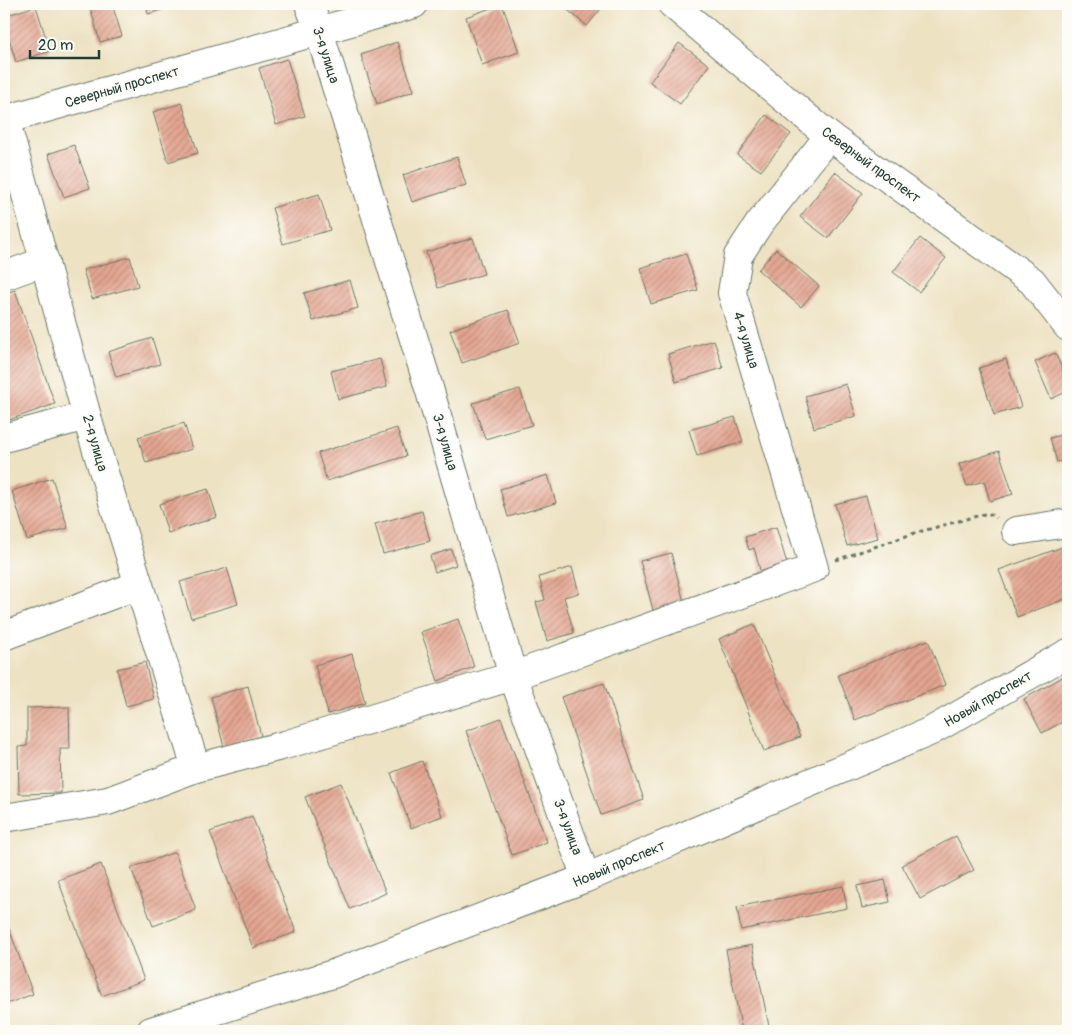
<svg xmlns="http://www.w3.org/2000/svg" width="1072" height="1035" font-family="Pangolin,sans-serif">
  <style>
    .building { fill: url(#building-hatch) }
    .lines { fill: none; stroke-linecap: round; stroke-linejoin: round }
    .minor-casing { stroke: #677766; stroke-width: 30 }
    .path { stroke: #677766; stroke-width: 3; stroke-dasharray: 4 4; stroke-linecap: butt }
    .minor { stroke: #fff; stroke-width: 28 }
    .labels { text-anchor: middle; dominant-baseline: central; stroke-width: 5; stroke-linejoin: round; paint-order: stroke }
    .street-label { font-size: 14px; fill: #1f3d34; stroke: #fdfcf7 }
  </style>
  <defs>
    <pattern id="building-hatch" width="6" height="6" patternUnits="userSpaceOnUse" patternTransform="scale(1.25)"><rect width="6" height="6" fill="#e4a591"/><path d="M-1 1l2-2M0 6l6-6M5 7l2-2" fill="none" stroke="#b88877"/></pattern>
  </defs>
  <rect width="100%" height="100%" fill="#fdfcf7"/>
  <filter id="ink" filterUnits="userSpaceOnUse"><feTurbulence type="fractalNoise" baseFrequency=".02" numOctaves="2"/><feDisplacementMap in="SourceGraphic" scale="10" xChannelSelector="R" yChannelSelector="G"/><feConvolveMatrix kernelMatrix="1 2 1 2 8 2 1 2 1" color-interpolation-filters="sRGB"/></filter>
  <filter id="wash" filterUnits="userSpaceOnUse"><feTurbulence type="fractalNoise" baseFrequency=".0096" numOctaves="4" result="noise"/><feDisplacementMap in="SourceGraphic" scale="20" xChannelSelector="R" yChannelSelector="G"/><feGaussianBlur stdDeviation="1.12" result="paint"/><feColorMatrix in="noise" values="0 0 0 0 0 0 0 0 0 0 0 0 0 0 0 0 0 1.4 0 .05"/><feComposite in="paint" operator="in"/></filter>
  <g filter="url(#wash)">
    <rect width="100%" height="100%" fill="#ede2c2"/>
    <g id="blocks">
      <g class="building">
        <path d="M89,4H112L122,36L100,42Z"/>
        <path d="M146,4H177V5L148,14Z"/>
        <path d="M502,4L519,52L482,65L466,17Z"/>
        <path d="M567,4H605L587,26L564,7Z"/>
        <path d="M36,6L50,51L16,62L4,22V16Z"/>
        <path d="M397,42L414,91L377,104L361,55Z"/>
        <path d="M679,43L709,65L680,104L650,82Z"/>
        <path d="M287,59L305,116L276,125L259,68Z"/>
        <path d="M182,103L198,153L168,162L153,112Z"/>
        <path d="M766,115L791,134L761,171L737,155Z"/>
        <path d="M74,145L90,188L64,197L48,154Z"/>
        <path d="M457,157L466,185L412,202L403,175Z"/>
        <path d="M835,172L863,193L828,238L800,217Z"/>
        <path d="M319,194L330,230L283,244L272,208Z"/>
        <path d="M473,238L484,274L438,288L426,252Z"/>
        <path d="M920,238L946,258L919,292L893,272Z"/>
        <path d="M776,249L819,286L801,307L758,270Z"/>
        <path d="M686,254L698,290L651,304L640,268Z"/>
        <path d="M130,257L138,286L92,299L83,270Z"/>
        <path d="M350,280L358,308L313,321L304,293Z"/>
        <path d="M15,290L55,404L9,420L4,406V294Z"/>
        <path d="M508,310L520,343L462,363L450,330Z"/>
        <path d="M152,338L160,364L116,377L108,352Z"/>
        <path d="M714,340L723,368L676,382L668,354Z"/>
        <path d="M1055,353L1068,382V391L1051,399L1035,362Z"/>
        <path d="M380,359L387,387L338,399L331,371Z"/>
        <path d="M1006,359L1021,407L994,415L979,368Z"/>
        <path d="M846,384L856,416L814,428L805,396Z"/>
        <path d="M520,389L532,425L485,439L473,403Z"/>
        <path d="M735,417L743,442L697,456L689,430Z"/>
        <path d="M184,423L192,449L146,463L138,437Z"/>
        <path d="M397,428L406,456L327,481L318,453Z"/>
        <path d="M1068,433V459L1057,462L1050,438Z"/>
        <path d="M999,451L1013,494L990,501L984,481L967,486L959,464Z"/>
        <path d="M548,475L556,503L508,517L500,489Z"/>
        <path d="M52,478L68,528L27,540L12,491Z"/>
        <path d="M208,489L217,517L168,533L159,504Z"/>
        <path d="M866,496L878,538L847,546L835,504Z"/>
        <path d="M422,511L430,541L383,554L375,524Z"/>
        <path d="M776,527L789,570L762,577L754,548L749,550L745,537Z"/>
        <path d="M1068,545V598L1017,617L999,570Z"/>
        <path d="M451,549L456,565L435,572L430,556Z"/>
        <path d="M671,553L684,602L653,610L640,561Z"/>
        <path d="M572,567L579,593L564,597L574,633L547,641L536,602L545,600L539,577Z"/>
        <path d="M227,568L238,604L191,618L180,582Z"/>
        <path d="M458,619L474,667L438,681L421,632Z"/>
        <path d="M754,624L800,737L764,751L719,639Z"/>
        <path d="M928,640L945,685L855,720L838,675Z"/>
        <path d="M352,654L365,703L328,714L315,665Z"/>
        <path d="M145,662L154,699L126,706L117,669Z"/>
        <path d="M1068,674V719L1042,733L1024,699Z"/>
        <path d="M604,683L644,800L601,815L561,697Z"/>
        <path d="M248,686L261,736L224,747L211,697Z"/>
        <path d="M69,707L70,749H60L61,793L19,794L18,747L27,746V708Z"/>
        <path d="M501,718L547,842L512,855L466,731Z"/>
        <path d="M422,761L442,816L411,828L391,773Z"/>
        <path d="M341,783L386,893L350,909L305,797Z"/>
        <path d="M252,816L296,932L253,948L210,832Z"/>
        <path d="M956,836L974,870L920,899L902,865Z"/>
        <path d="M175,852L196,910L153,926L131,868Z"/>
        <path d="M101,864L144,980L102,996L58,880Z"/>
        <path d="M885,880L890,902L862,908L857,886Z"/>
        <path d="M843,886L847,908L741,930L737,907Z"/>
        <path d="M4,915L33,994L4,1005Z"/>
        <path d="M752,945L770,1031H742L726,950Z"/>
      </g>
    </g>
  </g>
  <g filter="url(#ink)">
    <use href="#blocks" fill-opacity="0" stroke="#677766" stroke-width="1"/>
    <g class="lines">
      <defs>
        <g id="minor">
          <path d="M309,4L319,31L429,388L513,676L586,878"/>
          <path d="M672,4L829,136L1032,281L1068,327"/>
          <path d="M4,115L91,431L196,768"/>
          <path d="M4,120L414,4"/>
          <path d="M4,276L45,261"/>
          <path d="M4,438L87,416"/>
          <path d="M1016,531L1068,523"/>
          <path d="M4,636L138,585"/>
          <path d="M4,818L108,801L196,768L285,745L513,676L814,568L732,293L738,256L759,224L829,136"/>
          <path d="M151,1031L333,974L586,878L931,731L1068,653"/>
        </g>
      </defs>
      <use href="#minor" class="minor-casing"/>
      <path class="path" d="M836,560L915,533L988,513L996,518"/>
      <use href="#minor" class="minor"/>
    </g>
  </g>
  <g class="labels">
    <g class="street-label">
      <text transform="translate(326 55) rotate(72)">3-я улица</text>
      <text transform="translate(122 87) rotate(-16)">Северный проспект</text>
      <text transform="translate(871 165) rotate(36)">Северный проспект</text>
      <text transform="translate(746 340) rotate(73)">4-я улица</text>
      <text transform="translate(445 442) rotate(74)">3-я улица</text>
      <text transform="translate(95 443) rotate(74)">2-я улица</text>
      <text transform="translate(988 699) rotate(-30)">Новый проспект</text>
      <text transform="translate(568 827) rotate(70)">3-я улица</text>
      <text transform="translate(619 864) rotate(-23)">Новый проспект</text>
    </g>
  </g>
  <rect width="1072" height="1035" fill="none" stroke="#fdfcf7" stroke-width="20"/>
  <path d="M30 50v8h69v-8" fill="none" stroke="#1f3d34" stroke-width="2.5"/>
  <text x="38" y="50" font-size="15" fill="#1f3d34" stroke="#fdfcf7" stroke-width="4" paint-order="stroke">20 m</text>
</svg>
